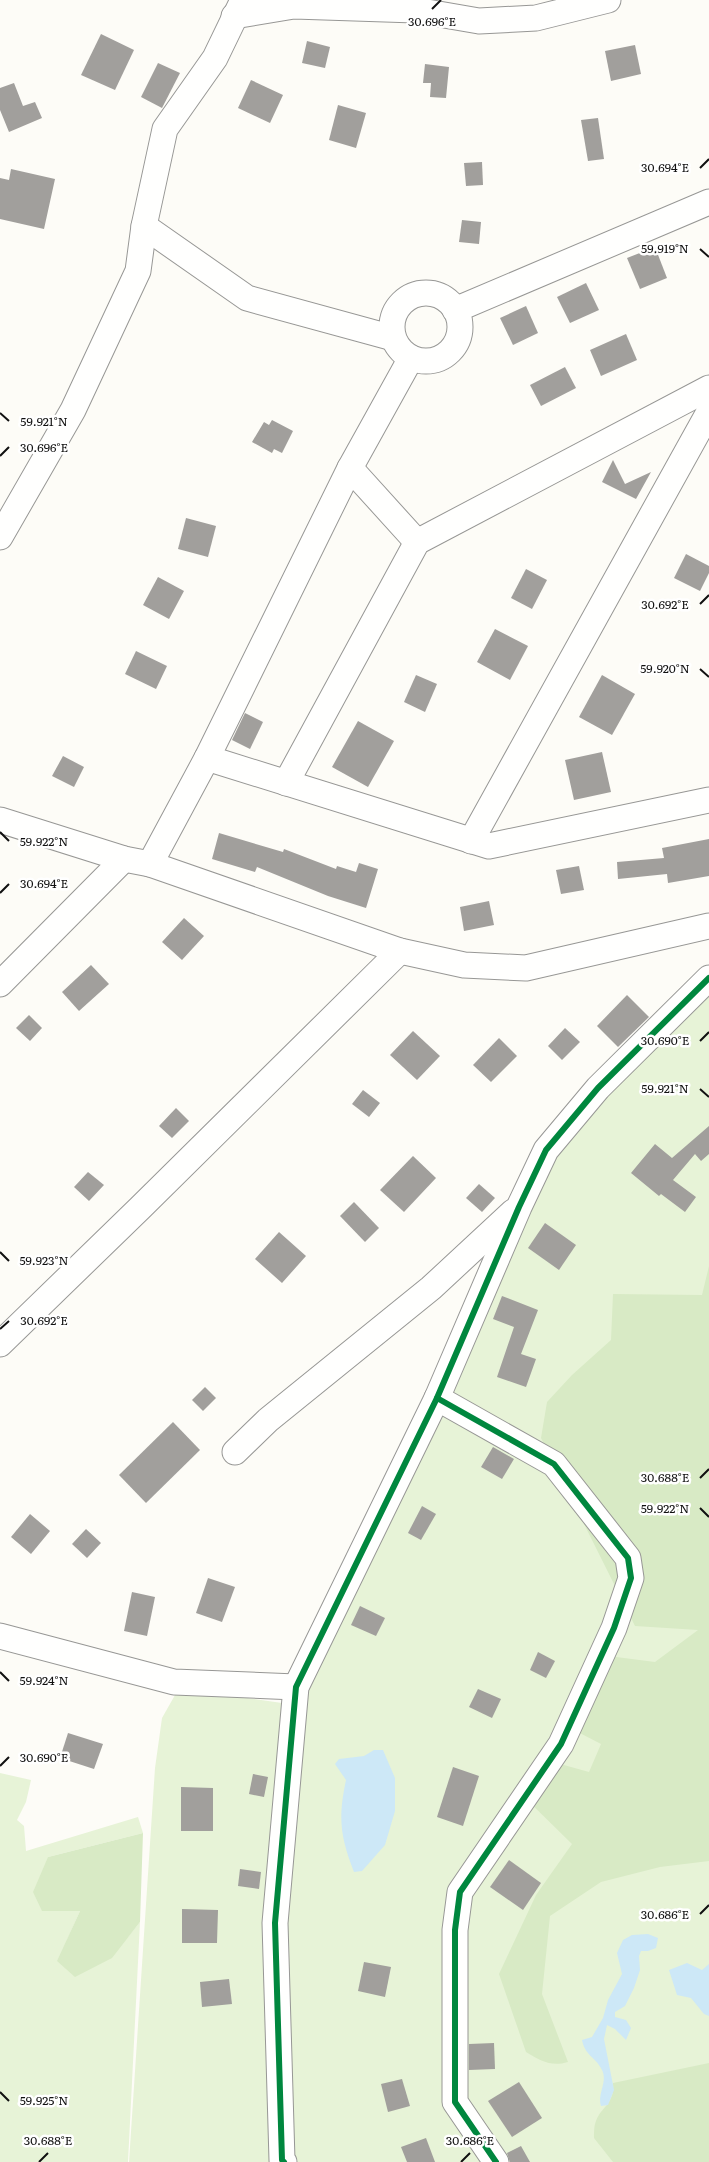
<svg xmlns="http://www.w3.org/2000/svg" width="709" height="2162" font-family="Literata,serif">
  <style>
    .green { fill: #e7f3d7 }
    .forest { fill: #d8eac5 }
    .water { fill: #cde8f7 }
    .building { fill: #a19f9c }
    .lines { fill: none; stroke-linecap: round; stroke-linejoin: round }
    .minor-casing { stroke: #979795; stroke-width: 27 }
    .minor { stroke: #fffffe; stroke-width: 25 }
    .cycleway-casing { stroke: #fff; stroke-width: 9 }
    .cycleway { stroke: #00873e; stroke-width: 6 }
    .ticks { fill: none; stroke: #111; stroke-width: 2 }
    .ticks-label { font-size: 12px; text-anchor: middle; fill: #111; stroke: #fff; stroke-width: 5; stroke-linejoin: round; paint-order: stroke }
  </style>
  <rect width="100%" height="100%" fill="#fdfcf7"/>
  <g class="green">
    <path d="M709,979V2162H129L155,1768L162,1718L179,1688L282,1703L543,1156Z"/>
    <path d="M0,1773L31,1780L26,1802L17,1820L24,1826L26,1851L138,1817L143,1833L48,1857L80,1911L67,1940L128,1937L140,1922L128,2162H0Z"/>
  </g>
  <g class="forest">
    <path d="M709,1266V1861L660,1867L601,1882L550,1916L542,1994L568,2062C551,2067 541,2061 526,2052L499,1974L536,1895L572,1844L518,1791L546,1760L589,1772L601,1744L572,1729L575,1682L593,1654L655,1662L698,1630L635,1626L541,1438L547,1402L572,1375L611,1340L613,1294L702,1295Z"/>
    <path d="M143,1833L140,1922L112,1958L75,1977L57,1961L80,1911H42L33,1892L48,1857Z"/>
    <path d="M709,2063V2162H613L594,2138C594,2133 594,2125 596,2121C601,2107 615,2104 613,2083Z"/>
  </g>
  <g class="water">
    <path d="M374,1750H383L395,1778V1811L385,1845L362,1871L354,1872C340,1836 338,1818 346,1780L335,1764L339,1759L364,1756Z"/>
    <path d="M648,1934L658,1938L656,1948L648,1951H641L639,1956L640,1970L634,1988L625,2006L615,2012V2017L626,2020L631,2028L626,2040L615,2029L607,2025L604,2039L614,2090L608,2105L601,2106C597,2094 608,2082 602,2070C596,2057 585,2056 582,2040L592,2037L603,2018L608,2000L622,1974L617,1953L623,1940L632,1935Z"/>
    <path d="M687,1963L702,1970L709,1964V2016L704,2014L691,1998L677,1995L669,1970Z"/>
  </g>
  <g class="building">
    <path d="M101,34L134,50L115,90L81,75Z"/>
    <path d="M307,41L330,47L325,68L302,63Z"/>
    <path d="M635,45L641,74L611,81L605,51Z"/>
    <path d="M158,63L180,73L162,108L141,97Z"/>
    <path d="M425,64L449,67L446,98L430,97L431,83H423Z"/>
    <path d="M251,80L283,95L270,123L238,108Z"/>
    <path d="M14,83L23,106L35,102L42,118L9,132L0,110V88Z"/>
    <path d="M338,105L366,113L356,148L329,140Z"/>
    <path d="M598,118L604,159L588,161L581,120Z"/>
    <path d="M482,162L483,185L466,186L464,163Z"/>
    <path d="M11,169L55,179L44,229L0,219V178L9,180Z"/>
    <path d="M462,220L481,222L479,244L459,242Z"/>
    <path d="M655,247L667,278L640,289L627,258Z"/>
    <path d="M586,283L599,310L570,323L557,297Z"/>
    <path d="M526,306L538,333L513,345L500,318Z"/>
    <path d="M626,334L637,360L601,376L590,350Z"/>
    <path d="M565,367L576,388L541,406L530,385Z"/>
    <path d="M272,420L293,431L282,453L274,449L272,453L252,442L264,422L269,425Z"/>
    <path d="M613,460L625,484L651,472L636,499L602,482Z"/>
    <path d="M186,518L216,526L208,557L178,549Z"/>
    <path d="M686,554L709,566V573L700,591L674,578Z"/>
    <path d="M526,569L547,580L532,609L511,598Z"/>
    <path d="M158,577L184,591L169,619L143,605Z"/>
    <path d="M495,629L528,646L510,680L477,662Z"/>
    <path d="M136,651L167,666L156,689L125,674Z"/>
    <path d="M416,675L437,684L425,712L404,702Z"/>
    <path d="M602,675L635,694L612,735L579,717Z"/>
    <path d="M245,713L263,722L250,749L232,740Z"/>
    <path d="M358,721L394,741L368,787L332,767Z"/>
    <path d="M602,752L611,792L574,800L565,760Z"/>
    <path d="M63,756L84,767L74,787L52,776Z"/>
    <path d="M219,833L283,852L284,849L336,869L337,866L356,872L359,863L378,869L366,908L328,896L257,867L255,872L212,859Z"/>
    <path d="M709,839V876L668,883L667,874L618,879L617,862L664,858L662,848Z"/>
    <path d="M579,866L584,890L561,894L556,870Z"/>
    <path d="M489,901L494,925L464,931L460,907Z"/>
    <path d="M184,918L204,936L182,960L162,942Z"/>
    <path d="M91,965L109,984L79,1011L62,992Z"/>
    <path d="M627,995L649,1017L618,1047L597,1026Z"/>
    <path d="M29,1015L42,1028L30,1041L16,1028Z"/>
    <path d="M565,1028L580,1042L562,1060L548,1046Z"/>
    <path d="M413,1031L440,1056L417,1080L390,1055Z"/>
    <path d="M499,1038L517,1056L491,1082L473,1065Z"/>
    <path d="M363,1090L380,1103L369,1117L352,1104Z"/>
    <path d="M176,1108L189,1121L172,1138L159,1126Z"/>
    <path d="M709,1126V1154L701,1161L695,1154L673,1180L696,1197L685,1212L661,1194L659,1196L631,1173L655,1144L672,1158Z"/>
    <path d="M413,1156L436,1178L404,1212L380,1190Z"/>
    <path d="M88,1172L104,1185L89,1201L74,1187Z"/>
    <path d="M479,1184L495,1198L482,1212L466,1198Z"/>
    <path d="M354,1202L379,1228L365,1242L340,1216Z"/>
    <path d="M545,1223L576,1245L559,1270L528,1248Z"/>
    <path d="M279,1232L306,1256L282,1283L255,1259Z"/>
    <path d="M502,1296L538,1310L521,1354L536,1359L526,1387L497,1377L514,1327L493,1319Z"/>
    <path d="M205,1387L216,1398L203,1411L192,1400Z"/>
    <path d="M173,1422L200,1450L146,1503L119,1475Z"/>
    <path d="M493,1447L514,1459L502,1479L481,1467Z"/>
    <path d="M422,1506L436,1514L421,1540L408,1533Z"/>
    <path d="M30,1514L50,1531L31,1554L11,1537Z"/>
    <path d="M86,1529L101,1543L87,1558L72,1544Z"/>
    <path d="M208,1578L235,1587L222,1622L196,1613Z"/>
    <path d="M132,1592L155,1597L147,1636L124,1631Z"/>
    <path d="M360,1606L385,1618L376,1636L351,1625Z"/>
    <path d="M538,1652L555,1661L546,1678L530,1670Z"/>
    <path d="M478,1689L501,1699L492,1718L469,1707Z"/>
    <path d="M68,1733L103,1744L94,1769L60,1758Z"/>
    <path d="M453,1767L479,1776L463,1826L437,1817Z"/>
    <path d="M253,1774L268,1777L264,1797L249,1794Z"/>
    <path d="M181,1787L213,1788V1831H181Z"/>
    <path d="M509,1860L541,1883L523,1910L490,1887Z"/>
    <path d="M240,1869L261,1872L259,1889L238,1886Z"/>
    <path d="M182,1909L218,1910L217,1943H182Z"/>
    <path d="M364,1962L391,1967L385,1997L358,1991Z"/>
    <path d="M229,1979L232,2004L202,2007L200,1982Z"/>
    <path d="M494,2043L495,2069L469,2070V2044Z"/>
    <path d="M402,2079L410,2106L388,2112L381,2084Z"/>
    <path d="M519,2082L542,2118L512,2137L488,2101Z"/>
    <path d="M426,2138L435,2162H407L401,2147Z"/>
    <path d="M521,2146L530,2162H510L507,2153Z"/>
  </g>
  <g class="lines">
    <defs>
      <g id="minor">
        <path d="M234,16L294,6L415,10L479,21L536,18L608,0"/>
        <path d="M144,226L247,298L393,338"/>
        <circle cx="426" cy="327" r="34"/>
        <path d="M455,310L709,202"/>
        <path d="M350,468L417,542"/>
        <path d="M0,537L73,410L138,271L144,226L165,129L215,58L243,0"/>
        <path d="M207,758L489,846L709,800"/>
        <path d="M286,783L417,542L709,388"/>
        <path d="M0,820L124,859L150,864L400,951L464,965L526,968L709,926"/>
        <path d="M471,841L709,412"/>
        <path d="M150,864L207,758L350,468L411,358"/>
        <path d="M0,984L124,859"/>
        <path d="M0,1344L140,1208L400,951"/>
        <path d="M437,1398L554,1464L628,1558L631,1578L614,1628L561,1744L460,1892L455,1930V2102L496,2162"/>
        <path d="M235,1452L268,1420L431,1288L513,1212"/>
        <path d="M0,1636L174,1682L296,1687"/>
        <path d="M284,2162L282,2160L275,1923L296,1687L437,1398L519,1207L546,1150L598,1088L709,978"/>
      </g>
    </defs>
    <use href="#minor" class="minor-casing"/>
    <use href="#minor" class="minor"/>
    <defs>
      <g id="cycleway">
        <path d="M437,1398L554,1464L628,1558L631,1578L614,1628L561,1744L460,1892L455,1930V2102L496,2162"/>
        <path d="M284,2162L282,2160L275,1923L296,1687L437,1398L519,1207L546,1150L598,1088L709,978"/>
      </g>
    </defs>
    <use href="#cycleway" class="cycleway-casing"/>
    <use href="#cycleway" class="cycleway"/>
  </g>
  <path class="ticks" d="M432,9L441,0M700,168L709,159M700,249L709,257M0,413L9,421M0,456L9,447M700,604L709,595M700,669L709,677M0,832L9,841M0,893L9,884M700,1041L709,1032M700,1089L709,1097M0,1252L9,1261M0,1329L9,1321M700,1478L709,1469M700,1508L709,1517M0,1672L9,1681M0,1766L9,1757M700,1914L709,1905M0,2092L9,2101M39,2162L48,2153M461,2162L470,2153"/>
  <g class="ticks-label">
    <text x="432" y="26">30.696°E</text>
    <text x="665" y="172">30.694°E</text>
    <text x="665" y="253">59.919°N</text>
    <text x="44" y="426">59.921°N</text>
    <text x="44" y="452">30.696°E</text>
    <text x="665" y="609">30.692°E</text>
    <text x="665" y="673">59.920°N</text>
    <text x="44" y="846">59.922°N</text>
    <text x="44" y="888">30.694°E</text>
    <text x="665" y="1045">30.690°E</text>
    <text x="665" y="1093">59.921°N</text>
    <text x="44" y="1265">59.923°N</text>
    <text x="44" y="1325">30.692°E</text>
    <text x="665" y="1482">30.688°E</text>
    <text x="665" y="1513">59.922°N</text>
    <text x="44" y="1685">59.924°N</text>
    <text x="44" y="1762">30.690°E</text>
    <text x="665" y="1919">30.686°E</text>
    <text x="44" y="2105">59.925°N</text>
    <text x="48" y="2145">30.688°E</text>
    <text x="470" y="2145">30.686°E</text>
  </g>
</svg>
